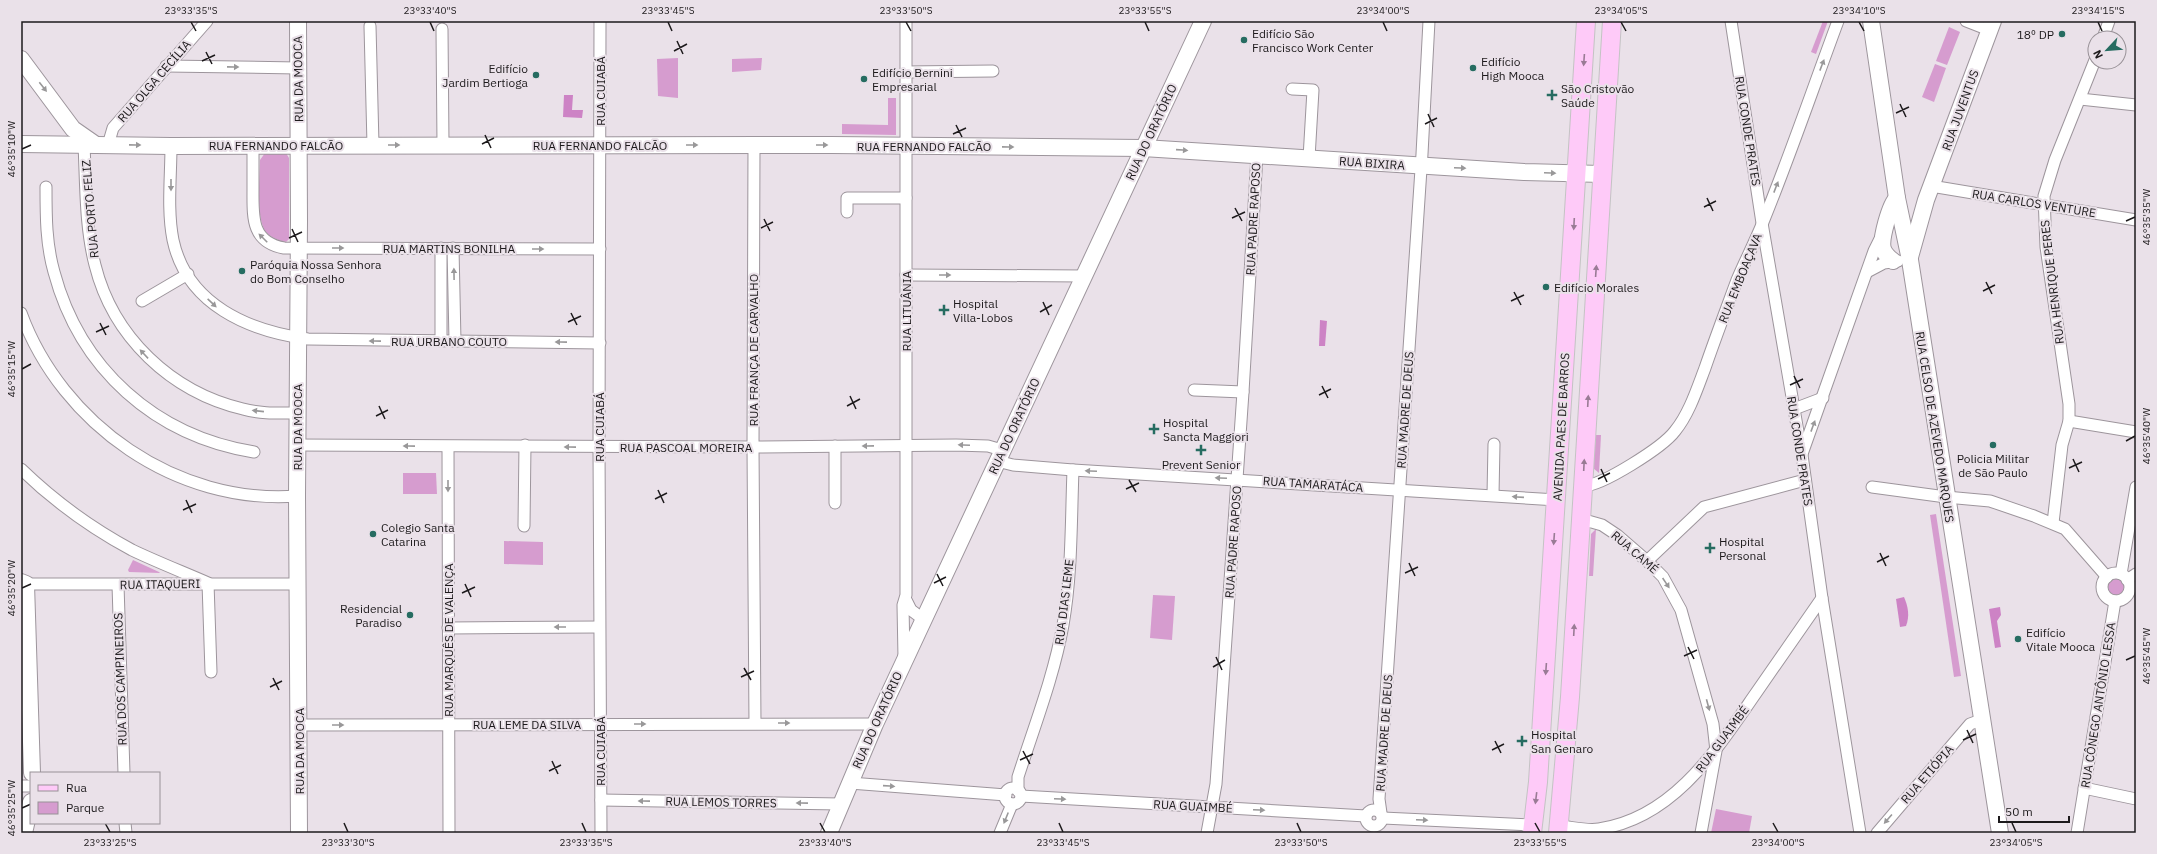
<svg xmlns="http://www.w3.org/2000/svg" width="2157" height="854" font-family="'IBM Plex Sans',sans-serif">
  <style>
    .green { fill: #d69ccf }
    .water { fill: #cd83c5 }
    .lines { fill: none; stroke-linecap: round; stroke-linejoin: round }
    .street-casing { stroke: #9d959c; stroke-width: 13 }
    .secondary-casing { stroke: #9d959c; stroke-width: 18 }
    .primary-casing { stroke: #c4c3c4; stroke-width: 20 }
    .street { stroke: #fff; stroke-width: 11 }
    .secondary { stroke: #fff; stroke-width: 16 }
    .primary { stroke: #fecaf8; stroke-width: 18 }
    .oneway { fill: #997b95 }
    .oneway2 { fill: #999899 }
    .ticks { fill: none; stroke: #1d1a1c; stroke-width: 1.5 }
    .poi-dot { fill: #266c61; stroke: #eae1e9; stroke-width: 1.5 }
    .labels { text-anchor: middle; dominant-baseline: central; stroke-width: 4; stroke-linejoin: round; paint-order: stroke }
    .poi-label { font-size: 12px; fill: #1d1a1c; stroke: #eae1e9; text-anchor: start }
    .street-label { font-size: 12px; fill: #1d1a1c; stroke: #eae1e9 }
    .neatline { fill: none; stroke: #1d1a1c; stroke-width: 1.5 }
    .ticks-label { font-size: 10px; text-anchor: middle; fill: #1d1a1c }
  </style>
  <rect width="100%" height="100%" fill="#eae1e9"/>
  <g class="green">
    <path d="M1823,21H1828L1816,54L1811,52Z"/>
    <path d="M1949,27L1960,32L1947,65L1936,61Z"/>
    <path d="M678,58V98L658,96L657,59Z"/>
    <path d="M762,58L761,70L732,72V59Z"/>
    <path d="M1935,64L1946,68L1934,102L1922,97Z"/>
    <path d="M888,98H896V135L842,134V124L888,125Z"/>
    <path d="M265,153H286L289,158V239L286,242C280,241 272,238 267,233C255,221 260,177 260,160Z"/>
    <path d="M1596,435H1601L1599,473L1593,468Z"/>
    <path d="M403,473H436L437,494H403Z"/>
    <path d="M1936,514L1961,676L1954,677L1930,515Z"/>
    <path d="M1596,529L1593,576H1589L1591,534Z"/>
    <path d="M504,541L543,542V565L504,564Z"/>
    <path d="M133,560L159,572L160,573L129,572L128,570Z"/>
    <circle cx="2116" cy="587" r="8"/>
    <path d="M1153,595L1175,596L1172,640L1150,638Z"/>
    <path d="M1716,809L1752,816L1749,833H1711Z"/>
  </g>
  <g class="water">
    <path d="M564,95H573L572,110H583L582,118L563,117Z"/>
    <path d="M1320,320L1327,321L1325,346H1319Z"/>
    <path d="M1904,597C1908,606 1910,616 1906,626L1900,627L1896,599Z"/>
    <path d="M2000,607L2001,615L1997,621L2001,647L1995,648L1989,609Z"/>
  </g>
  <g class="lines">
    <defs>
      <g id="street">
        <path d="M600,21L599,447L601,833"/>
        <path d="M1731,21L1762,223L1802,455L1822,598L1860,833"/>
        <path d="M1966,21L1989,30"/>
        <path d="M370,26L373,145"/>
        <path d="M442,29L443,145"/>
        <path d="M2103,38L2109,21"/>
        <path d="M166,66L298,68"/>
        <path d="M906,72L993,71"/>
        <path d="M1292,89L1313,90L1309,158"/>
        <path d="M2080,99L2136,105"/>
        <path d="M84,145C86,185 85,226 95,265C113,337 171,392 243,409C261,414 279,413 297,413"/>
        <path d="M108,145L113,128L207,21"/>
        <path d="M754,145L753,447L755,723"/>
        <path d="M171,146C171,176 167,210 173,240C187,305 249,331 308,339L600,343"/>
        <path d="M253,146C253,160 253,175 253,190C253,217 251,242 284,248L600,249"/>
        <path d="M1931,186L2136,220"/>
        <path d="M46,187C46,216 46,244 54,272C80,369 155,436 254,452"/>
        <path d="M847,212V198H906"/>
        <path d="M441,248V341"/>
        <path d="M453,248L455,341"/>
        <path d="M1867,272L1884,263L1898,261"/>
        <path d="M906,275L1084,276"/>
        <path d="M142,301L188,274"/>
        <path d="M21,313C62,425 177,505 297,496"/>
        <path d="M1194,390L1243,392"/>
        <path d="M1794,409L1823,398"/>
        <path d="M2069,421L2136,432"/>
        <path d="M297,445L753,447L956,445L988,446L1002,450"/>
        <path d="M448,447L449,833"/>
        <path d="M1802,454L1874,251L1882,235"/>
        <path d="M997,461L1013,465L1073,470L1557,500"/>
        <path d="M21,469C54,501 91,528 132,550C157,562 183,572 208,583L211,672"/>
        <path d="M1583,486C1602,486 1663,447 1675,431C1689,414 1697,389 1705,368C1715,339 1726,310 1737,280C1745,261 1755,242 1763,222C1790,156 1813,88 1838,21"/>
        <path d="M1872,487L1946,497L1990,501L2034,516L2065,529L2107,577"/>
        <path d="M1493,495L1494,444"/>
        <path d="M835,503V446"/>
        <path d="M1581,519L1602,525L1617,535L1647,561L1663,577L1681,610L1713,724L1716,751L1701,833"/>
        <path d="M2053,523L2062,445L2069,421V404L2046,247L2044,196L2055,160L2095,60"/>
        <path d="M524,526L525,445"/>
        <path d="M1647,561L1704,507L1805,480"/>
        <circle cx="2116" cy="587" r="14"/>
        <path d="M2121,574L2136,487"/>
        <path d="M2127,580L2136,574"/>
        <path d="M21,584H298"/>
        <path d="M118,585L124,773"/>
        <path d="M906,600L911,610L923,619"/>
        <path d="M448,628L599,627"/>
        <path d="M904,658L903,605L906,595V21"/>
        <path d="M299,725L875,724"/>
        <path d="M850,783L1006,795"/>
        <path d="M21,786H31"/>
        <path d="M2084,788L2136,799"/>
        <circle cx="1013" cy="796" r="8"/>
        <path d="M1018,791V777C1034,727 1054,676 1063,625C1072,574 1071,521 1073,470"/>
        <path d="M1021,796L1366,816"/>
        <path d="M601,800L841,804"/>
        <circle cx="1374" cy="818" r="8"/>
        <path d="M1381,813L1379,799L1422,154L1429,21"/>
        <path d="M1383,818L1533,825"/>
        <path d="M125,823L126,833"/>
        <path d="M1560,826C1572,827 1586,831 1599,829C1674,818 1717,749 1756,693C1778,661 1800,630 1822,598"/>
        <path d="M1000,833L1012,804"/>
        <path d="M1207,833L1216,784L1243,392L1257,155"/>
        <path d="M1877,833L1970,724L1981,720"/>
        <path d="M2077,833L2115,601"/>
      </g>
      <g id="secondary">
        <path d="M298,21L299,221L297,496L299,833"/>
        <path d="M1871,21L1897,198L1910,260L2000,833"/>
        <path d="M21,59L73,129L96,145"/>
        <path d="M21,144L171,146L832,145L1143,148L1524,172L1602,174"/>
        <path d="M1910,257L1926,200L1993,21"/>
        <path d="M1893,261C1889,258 1885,255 1883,249C1880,240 1890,204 1897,198"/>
        <path d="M21,582L26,584L32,773"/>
        <path d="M24,833L31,802"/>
        <path d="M829,833L875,724L1203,21"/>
      </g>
      <g id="primary">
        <path d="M1532,833L1538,782L1586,21"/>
        <path d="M1558,833L1570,697L1612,21"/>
      </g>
    </defs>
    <use href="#street" class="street-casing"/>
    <use href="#secondary" class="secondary-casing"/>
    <use href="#primary" class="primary-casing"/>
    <use href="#street" class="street"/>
    <use href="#secondary" class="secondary"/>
    <use href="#primary" class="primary"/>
  </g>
  <defs><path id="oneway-solid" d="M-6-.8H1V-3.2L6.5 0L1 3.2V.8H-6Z"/></defs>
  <g class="oneway">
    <use href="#oneway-solid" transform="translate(1584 60) rotate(94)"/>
    <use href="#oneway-solid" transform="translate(1574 224) rotate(93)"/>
    <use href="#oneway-solid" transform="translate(1596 271) rotate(-86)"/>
    <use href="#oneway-solid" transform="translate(1588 401) rotate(-87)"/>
    <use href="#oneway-solid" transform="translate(1584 465) rotate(-87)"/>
    <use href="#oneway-solid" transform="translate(1554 539) rotate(94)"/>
    <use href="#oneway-solid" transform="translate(1574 630) rotate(-87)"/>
    <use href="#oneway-solid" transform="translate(1546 669) rotate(94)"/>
    <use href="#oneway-solid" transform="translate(1536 798) rotate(97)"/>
  </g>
  <g class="oneway2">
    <use href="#oneway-solid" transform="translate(1822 65) rotate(-69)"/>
    <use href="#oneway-solid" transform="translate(233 67) rotate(1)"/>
    <use href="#oneway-solid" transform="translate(43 87) rotate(52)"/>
    <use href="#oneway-solid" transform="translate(135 145) rotate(1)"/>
    <use href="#oneway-solid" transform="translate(394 145)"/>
    <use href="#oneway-solid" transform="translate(692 145)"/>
    <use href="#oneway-solid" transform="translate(822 145)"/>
    <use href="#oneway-solid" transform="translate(1008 147) rotate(1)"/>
    <use href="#oneway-solid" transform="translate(1182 150) rotate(4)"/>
    <use href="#oneway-solid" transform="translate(1460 168) rotate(3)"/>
    <use href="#oneway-solid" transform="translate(1550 173) rotate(3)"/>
    <use href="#oneway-solid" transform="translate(171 185) rotate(90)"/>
    <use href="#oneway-solid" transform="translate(1776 187) rotate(-69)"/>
    <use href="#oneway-solid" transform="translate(263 238) rotate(-135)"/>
    <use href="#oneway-solid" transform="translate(338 248)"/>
    <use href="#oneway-solid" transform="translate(538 249)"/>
    <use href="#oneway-solid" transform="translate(454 274) rotate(-91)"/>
    <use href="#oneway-solid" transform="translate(945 275)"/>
    <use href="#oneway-solid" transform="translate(212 303) rotate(43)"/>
    <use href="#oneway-solid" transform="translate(375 341) rotate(-179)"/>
    <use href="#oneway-solid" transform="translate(561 342) rotate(-179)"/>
    <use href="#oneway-solid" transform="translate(144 354) rotate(-133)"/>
    <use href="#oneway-solid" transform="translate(258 411) rotate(-174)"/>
    <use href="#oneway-solid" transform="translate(1813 426) rotate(-70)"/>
    <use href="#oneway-solid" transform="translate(964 445) rotate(-178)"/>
    <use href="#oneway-solid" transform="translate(409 446) rotate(-179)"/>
    <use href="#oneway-solid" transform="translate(868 446) rotate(179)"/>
    <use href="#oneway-solid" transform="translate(570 447) rotate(-179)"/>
    <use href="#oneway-solid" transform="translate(1091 471) rotate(-177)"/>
    <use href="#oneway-solid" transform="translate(1221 478) rotate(-177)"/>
    <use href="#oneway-solid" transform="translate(448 486) rotate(90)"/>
    <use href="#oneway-solid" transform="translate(1518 497) rotate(-176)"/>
    <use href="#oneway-solid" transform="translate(1666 583) rotate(56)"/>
    <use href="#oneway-solid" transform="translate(560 627) rotate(180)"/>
    <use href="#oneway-solid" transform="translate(1708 705) rotate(75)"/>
    <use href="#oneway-solid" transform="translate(784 723)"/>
    <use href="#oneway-solid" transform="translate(640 724)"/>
    <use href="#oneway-solid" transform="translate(338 725)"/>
    <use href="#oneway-solid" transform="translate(889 786) rotate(4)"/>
    <use href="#oneway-solid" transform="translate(1060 799) rotate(3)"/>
    <use href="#oneway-solid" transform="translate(644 801) rotate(-179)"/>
    <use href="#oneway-solid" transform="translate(802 803) rotate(-179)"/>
    <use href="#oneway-solid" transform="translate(1259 810) rotate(3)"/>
    <use href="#oneway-solid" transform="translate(1006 818) rotate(112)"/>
    <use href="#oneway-solid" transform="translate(1888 819) rotate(131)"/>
    <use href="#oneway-solid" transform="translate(1422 820) rotate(3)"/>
  </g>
  <path class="ticks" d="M191,22L196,31M430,22L434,31M668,22L672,31M906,22L911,31M1145,22L1149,31M1383,22L1387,31M1621,22L1626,31M1859,22L1864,31M2098,22L2102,31M677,41L683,54M674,51L687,44M206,52L212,64M202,61L215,55M1900,104L1906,117M1896,113L1909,107M1428,114L1434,127M1425,124L1437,118M956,125L962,137M953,134L966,128M485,135L491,148M482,144L494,138M22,149L31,145M1707,198L1713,211M1704,207L1716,201M1235,208L1242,221M1232,218L1245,212M764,219L770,231M2126,221L2135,217M761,228L773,222M292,229L298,242M289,238L302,232M1986,282L1992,294M1983,291L1995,285M1514,292L1521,305M1511,301L1524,295M1043,302L1049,315M1040,312L1052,305M571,313L577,325M568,322L581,316M100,323L106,335M96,332L109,326M22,369L31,364M1794,376L1800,388M1790,385L1803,379M1322,386L1328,398M1319,395L1331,389M850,396L856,409M379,406L385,419M847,406L860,399M376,416L388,410M2126,441L2135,436M2073,459L2079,472M2069,468L2082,462M1601,469L1607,482M1598,479L1610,473M1129,480L1136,492M1126,489L1139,483M658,490L664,503M655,499L667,493M186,500L192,513M183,510L196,504M1880,553L1886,566M1877,562L1889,556M1409,563L1415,576M1405,573L1418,567M937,574L943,586M934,583L946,577M465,584L471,597M22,588L31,584M462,593L475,587M1688,647L1694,659M1684,656L1697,650M1216,657L1222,670M2126,660L2135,656M1213,667L1225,660M744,668L751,680M741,677L754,671M273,678L279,690M270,687L282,681M1967,730L1973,743M1963,740L1976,734M1495,741L1501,753M1492,750L1504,744M1023,751L1030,764M1020,760L1033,754M552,761L558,774M549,771L561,765M22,808L31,804M105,823L110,832M344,823L348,832M582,823L586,832M820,823L825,832M1059,823L1063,832M1297,823L1301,832M1535,823L1540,832M1773,823L1778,832M2012,823L2016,832"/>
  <g class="poi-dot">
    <circle cx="2062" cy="34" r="4"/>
    <circle cx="1244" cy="40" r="4"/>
    <circle cx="1473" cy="68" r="4"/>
    <circle cx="536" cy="75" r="4"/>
    <circle cx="864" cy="79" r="4"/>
    <path d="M1550 89h4v4h4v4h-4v4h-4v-4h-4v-4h4z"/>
    <circle cx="242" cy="271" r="4"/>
    <circle cx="1546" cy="287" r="4"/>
    <path d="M942 304h4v4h4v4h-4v4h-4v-4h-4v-4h4z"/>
    <path d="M1152 423h4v4h4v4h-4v4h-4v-4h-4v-4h4z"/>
    <circle cx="1993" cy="445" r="4"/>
    <path d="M1199 444h4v4h4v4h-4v4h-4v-4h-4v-4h4z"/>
    <circle cx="373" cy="534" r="4"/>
    <path d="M1708 542h4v4h4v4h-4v4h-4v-4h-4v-4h4z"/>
    <circle cx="410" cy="615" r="4"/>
    <circle cx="2018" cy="639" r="4"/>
    <path d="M1520 735h4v4h4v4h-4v4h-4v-4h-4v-4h4z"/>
  </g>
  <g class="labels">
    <g class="poi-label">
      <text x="1252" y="33">Edifício São<tspan x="1252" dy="14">Francisco Work Center</tspan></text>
      <text x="2054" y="34" text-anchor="end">18º DP</text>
      <text x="1481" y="61">Edifício<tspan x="1481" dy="14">High Mooca</tspan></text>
      <text x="528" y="68" text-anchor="end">Edifício<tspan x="528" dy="14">Jardim Bertioga</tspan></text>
      <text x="872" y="72">Edifício Bernini<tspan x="872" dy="14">Empresarial</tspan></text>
      <text x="1561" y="88">São Cristovão<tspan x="1561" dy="14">Saúde</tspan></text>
      <text x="250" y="264">Paróquia Nossa Senhora<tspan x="250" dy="14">do Bom Conselho</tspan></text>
      <text x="1554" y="287">Edifício Morales</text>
      <text x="953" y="303">Hospital<tspan x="953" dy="14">Villa-Lobos</tspan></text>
      <text x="1163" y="422">Hospital<tspan x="1163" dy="14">Sancta Maggiori</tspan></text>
      <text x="1993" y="458" text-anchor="middle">Policia Militar<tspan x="1993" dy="14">de São Paulo</tspan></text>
      <text x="1201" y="464" text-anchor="middle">Prevent Senior</text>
      <text x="381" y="527">Colegio Santa<tspan x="381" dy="14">Catarina</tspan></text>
      <text x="1719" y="541">Hospital<tspan x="1719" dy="14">Personal</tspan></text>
      <text x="402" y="608" text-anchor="end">Residencial<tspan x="402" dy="14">Paradiso</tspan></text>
      <text x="2026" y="632">Edifício<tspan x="2026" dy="14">Vitale Mooca</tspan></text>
      <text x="1531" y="734">Hospital<tspan x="1531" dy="14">San Genaro</tspan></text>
    </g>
    <g class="street-label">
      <text transform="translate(298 79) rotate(-91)">RUA DA MOOCA</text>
      <text transform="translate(154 81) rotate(-49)">RUA OLGA CECÍLIA</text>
      <text transform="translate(600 91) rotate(-90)">RUA CUIABÁ</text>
      <text transform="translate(1960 110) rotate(-70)">RUA JUVENTUS</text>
      <text transform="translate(1748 131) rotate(81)">RUA CONDE PRATES</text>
      <text transform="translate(1151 132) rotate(-65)">RUA DO ORATÓRIO</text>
      <text x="276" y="145">RUA FERNANDO FALCÃO</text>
      <text x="600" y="145">RUA FERNANDO FALCÃO</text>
      <text x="924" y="146">RUA FERNANDO FALCÃO</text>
      <text transform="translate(1372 163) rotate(4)">RUA BIXIRA</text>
      <text transform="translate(2034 203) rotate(9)">RUA CARLOS VENTURE</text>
      <text transform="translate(90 209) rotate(-95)">RUA PORTO FELIZ</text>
      <text transform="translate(1253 219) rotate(-87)">RUA PADRE RAPOSO</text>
      <text x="449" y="248">RUA MARTINS BONILHA</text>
      <text transform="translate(1740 278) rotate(-68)">RUA EMBOAÇAVA</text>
      <text transform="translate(2052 282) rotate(-97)">RUA HENRIQUE PERES</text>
      <text transform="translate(906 311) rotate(-90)">RUA LITUÂNIA</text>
      <text x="449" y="341">RUA URBANO COUTO</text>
      <text transform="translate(753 350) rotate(-90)">RUA FRANÇA DE CARVALHO</text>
      <text transform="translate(1405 410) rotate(-86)">RUA MADRE DE DEUS</text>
      <text transform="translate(1014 426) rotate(-65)">RUA DO ORATÓRIO</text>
      <text transform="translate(297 427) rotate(-90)">RUA DA MOOCA</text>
      <text transform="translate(599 427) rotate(-90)">RUA CUIABÁ</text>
      <text transform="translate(1561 427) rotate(-87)">AVENIDA PAES DE BARROS</text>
      <text transform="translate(1935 427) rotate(81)">RUA CELSO DE AZEVEDO MARQUES</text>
      <text x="686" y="447">RUA PASCOAL MOREIRA</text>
      <text transform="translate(1800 451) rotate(81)">RUA CONDE PRATES</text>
      <text transform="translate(1313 484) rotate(4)">RUA TAMARATÁCA</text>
      <text transform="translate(1233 542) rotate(-86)">RUA PADRE RAPOSO</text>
      <text transform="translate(1635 552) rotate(41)">RUA CAMÉ</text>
      <text transform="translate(160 584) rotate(-1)">RUA ITAQUERI</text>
      <text transform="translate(1064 602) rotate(-83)">RUA DIAS LEME</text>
      <text transform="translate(448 640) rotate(-90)">RUA MARQUÊS DE VALENÇA</text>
      <text transform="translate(120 679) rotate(-92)">RUA DOS CAMPINEIROS</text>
      <text transform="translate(2098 705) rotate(-81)">RUA CÔNEGO ANTÔNIO LESSA</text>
      <text transform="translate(877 720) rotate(-66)">RUA DO ORATÓRIO</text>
      <text x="527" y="724">RUA LEME DA SILVA</text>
      <text transform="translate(1384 733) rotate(-86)">RUA MADRE DE DEUS</text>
      <text transform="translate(1722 739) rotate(-53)">RUA GUAIMBÉ</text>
      <text transform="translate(299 751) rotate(-90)">RUA DA MOOCA</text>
      <text transform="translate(600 751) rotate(-90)">RUA CUIABÁ</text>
      <text transform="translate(1927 774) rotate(-49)">RUA ETIÓPIA</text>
      <text transform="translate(721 802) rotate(1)">RUA LEMOS TORRES</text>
      <text transform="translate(1193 806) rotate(3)">RUA GUAIMBÉ</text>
    </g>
  </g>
  <rect width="2157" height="854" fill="none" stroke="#eae1e9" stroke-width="44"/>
  <rect x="30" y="772" width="130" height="52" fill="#eae1e9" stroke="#989197"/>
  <rect x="38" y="785" width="20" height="6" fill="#fecaf8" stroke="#989197"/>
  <text x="66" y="792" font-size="12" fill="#1d1a1c">Rua</text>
  <rect x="38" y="802" width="20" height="12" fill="#d69ccf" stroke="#989197"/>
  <text x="66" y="812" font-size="12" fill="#1d1a1c">Parque</text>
  <g transform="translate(2107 50) rotate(244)"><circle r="19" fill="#eae1e9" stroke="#989197"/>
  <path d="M0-3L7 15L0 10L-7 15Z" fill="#266c61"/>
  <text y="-6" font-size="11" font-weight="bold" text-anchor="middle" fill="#1d1a1c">N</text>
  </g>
  <path d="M1999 816v6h70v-6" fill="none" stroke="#1d1a1c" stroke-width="2"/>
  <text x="2005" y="816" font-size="12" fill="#1d1a1c" stroke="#eae1e9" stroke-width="3" paint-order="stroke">50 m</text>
  <rect x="22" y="22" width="2113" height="810" class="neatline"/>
  <g class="ticks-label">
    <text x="191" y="14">23°33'35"S</text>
    <text x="430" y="14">23°33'40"S</text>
    <text x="668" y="14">23°33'45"S</text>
    <text x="906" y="14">23°33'50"S</text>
    <text x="1145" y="14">23°33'55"S</text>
    <text x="1383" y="14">23°34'00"S</text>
    <text x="1621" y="14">23°34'05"S</text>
    <text x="1859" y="14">23°34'10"S</text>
    <text x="2098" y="14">23°34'15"S</text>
    <text transform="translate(11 149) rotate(-90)" y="4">46°35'10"W</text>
    <text transform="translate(2146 217) rotate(-90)" y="4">46°35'35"W</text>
    <text transform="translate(11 369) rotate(-90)" y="4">46°35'15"W</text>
    <text transform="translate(2146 436) rotate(-90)" y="4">46°35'40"W</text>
    <text transform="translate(11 588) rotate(-90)" y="4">46°35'20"W</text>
    <text transform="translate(2146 656) rotate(-90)" y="4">46°35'45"W</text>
    <text transform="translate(11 808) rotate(-90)" y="4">46°35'25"W</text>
    <text x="110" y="846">23°33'25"S</text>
    <text x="348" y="846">23°33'30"S</text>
    <text x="586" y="846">23°33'35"S</text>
    <text x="825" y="846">23°33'40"S</text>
    <text x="1063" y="846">23°33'45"S</text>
    <text x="1301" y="846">23°33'50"S</text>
    <text x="1540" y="846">23°33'55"S</text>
    <text x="1778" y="846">23°34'00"S</text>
    <text x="2016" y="846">23°34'05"S</text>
  </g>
</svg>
